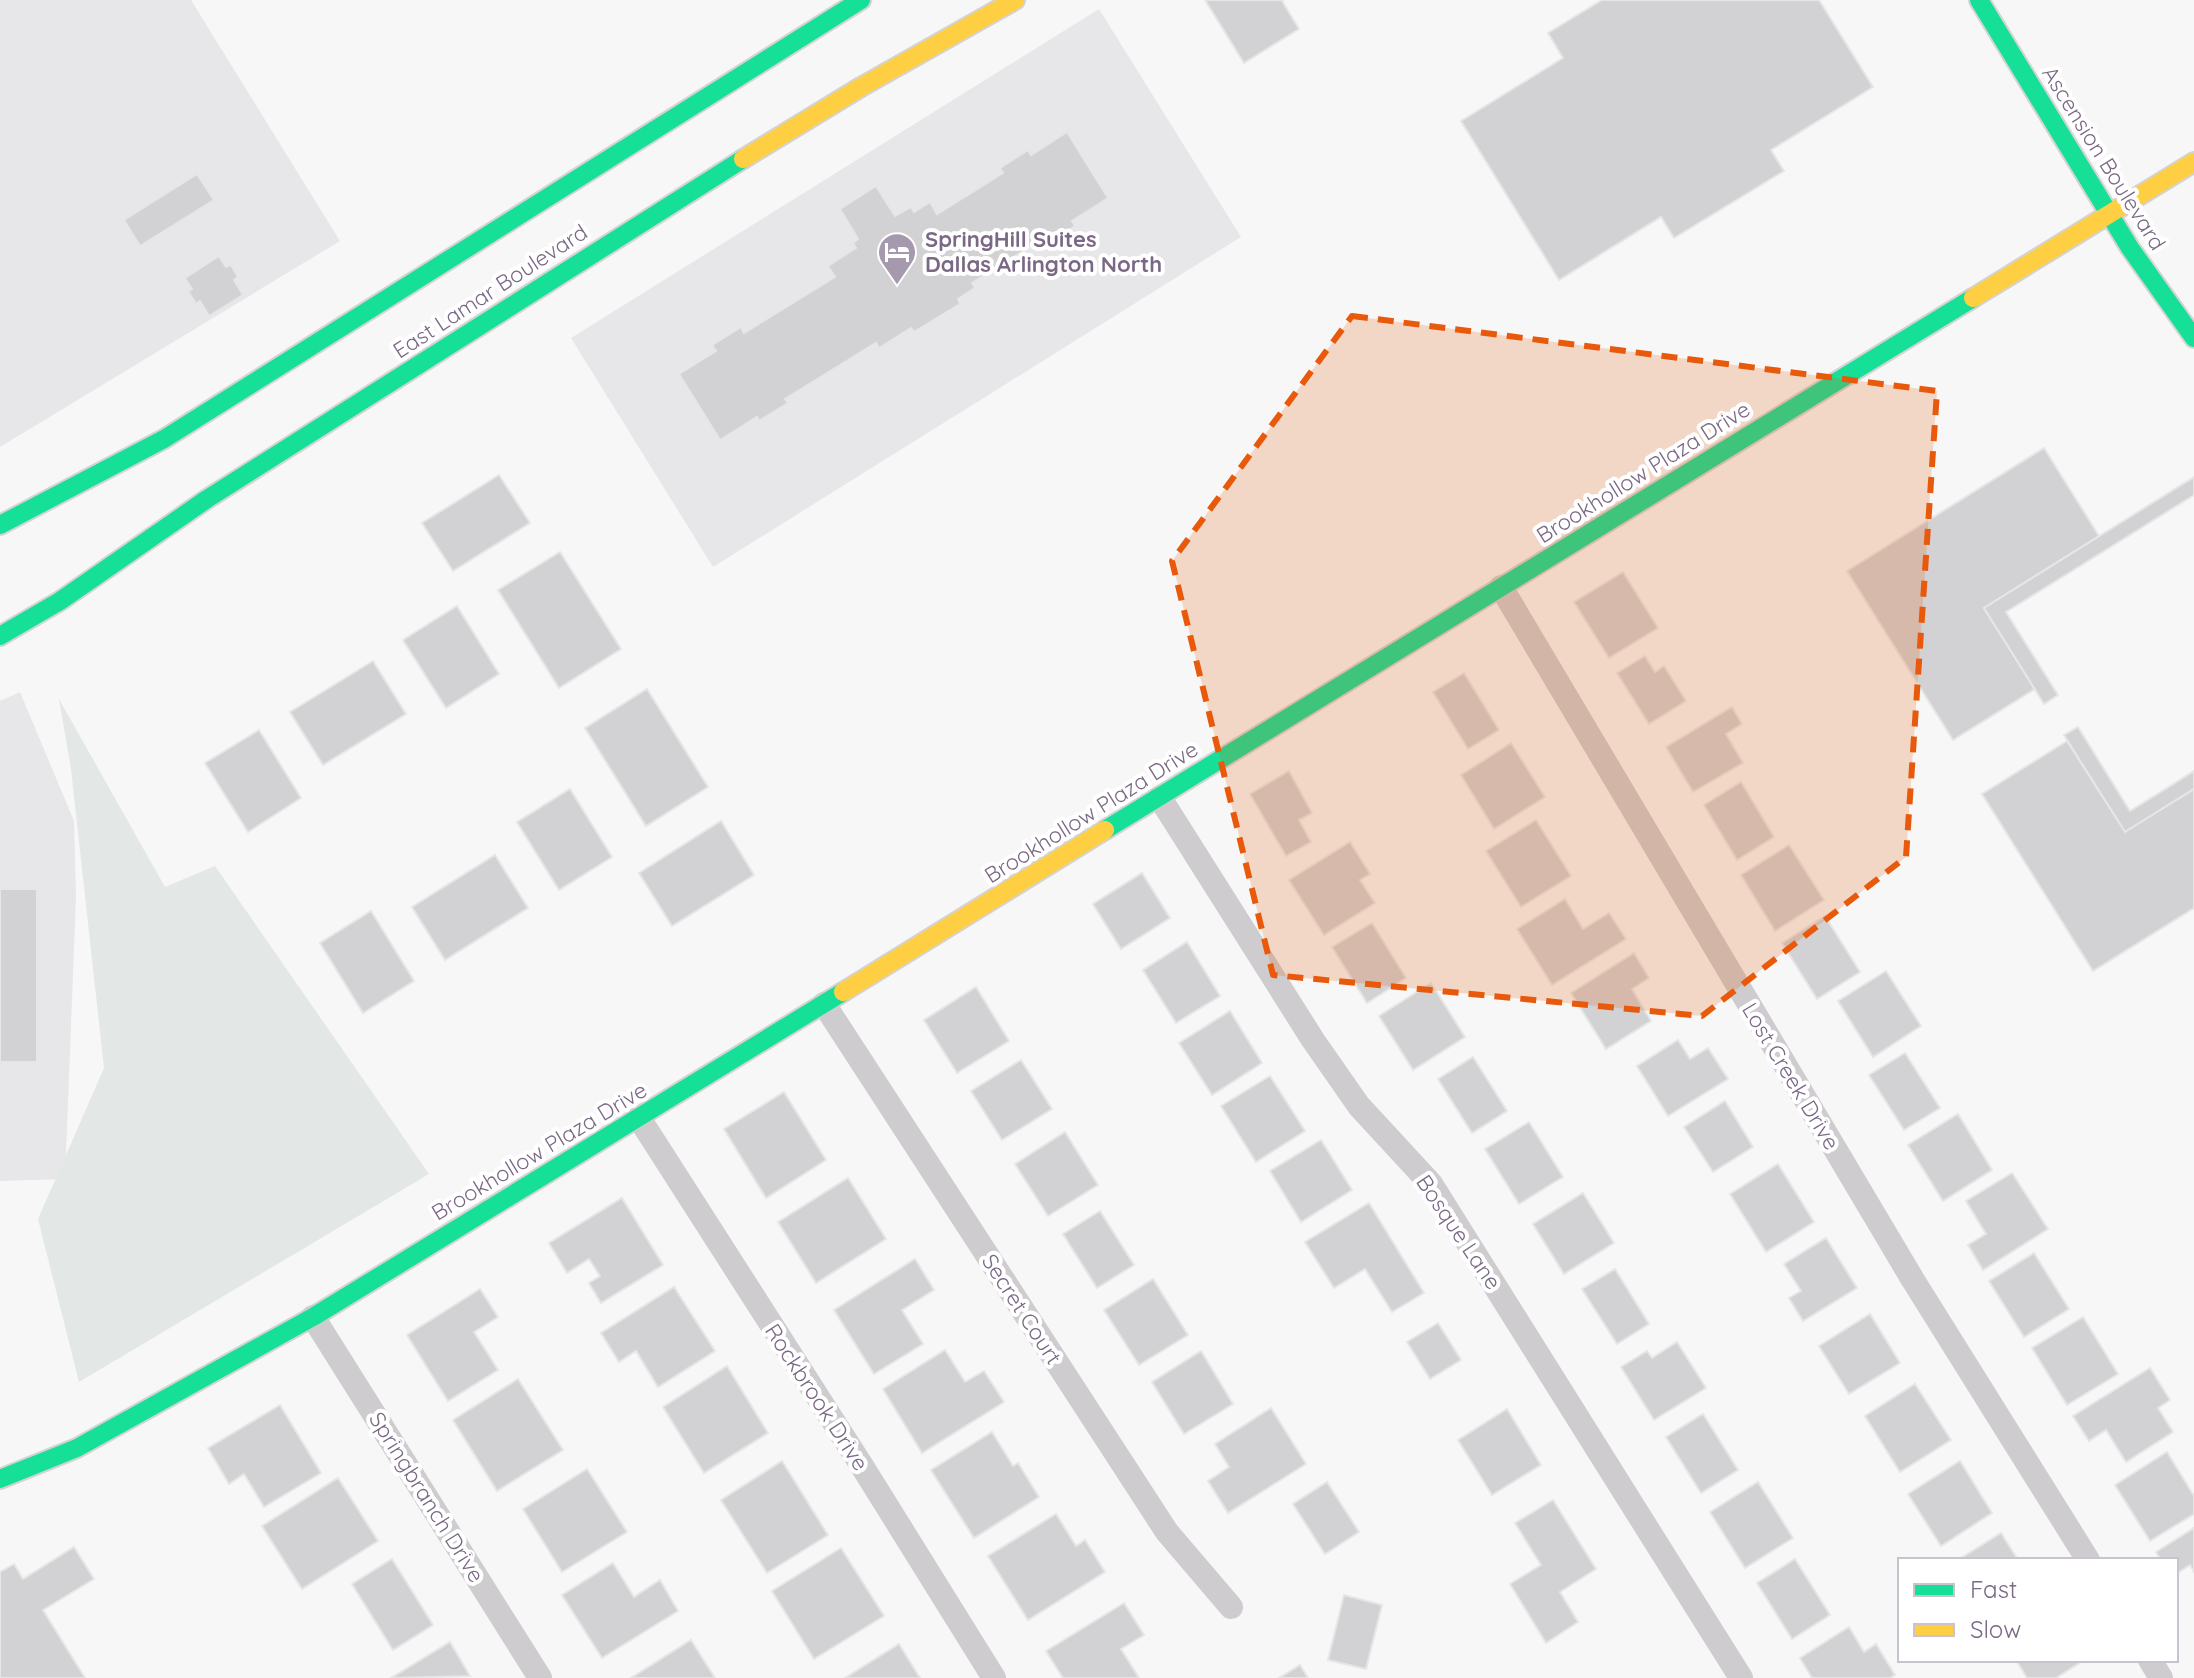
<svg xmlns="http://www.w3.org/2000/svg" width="2194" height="1678" font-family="Quicksand,sans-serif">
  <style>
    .built { fill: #e7e7e9 }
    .green { fill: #e3e8e7 }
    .building { fill: #d2d1d3; stroke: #e6e6e6; stroke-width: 2 }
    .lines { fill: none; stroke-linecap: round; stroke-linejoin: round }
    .fast-casing { stroke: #d4d3d4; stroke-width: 22 }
    .slow-casing { stroke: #d4d3d4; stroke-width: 22 }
    .street { stroke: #cecccf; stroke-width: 24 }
    .fast { stroke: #16e098; stroke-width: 18 }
    .slow { stroke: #ffcf43; stroke-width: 18 }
    .marked { fill: #e8590c; fill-opacity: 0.2; stroke: #e8590c; stroke-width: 6; stroke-dasharray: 16 10; stroke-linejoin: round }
    .labels { text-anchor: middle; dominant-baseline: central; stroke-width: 8; stroke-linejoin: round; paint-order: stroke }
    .street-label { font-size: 22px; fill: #7a6885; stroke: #fff }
    .poi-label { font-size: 22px; font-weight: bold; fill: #7a6885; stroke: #fff; text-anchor: start }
  </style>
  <rect width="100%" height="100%" fill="#f6f7f6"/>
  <g class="built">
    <path d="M0,0H191L340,241L0,447Z"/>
    <path d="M1099,9L1241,237L713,567L571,338Z"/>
    <path d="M20,692L74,821L76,897L65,1179L0,1181V701Z"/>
  </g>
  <path class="green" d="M59,699L165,887L215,866L429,1174L79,1382L38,1219L104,1068L71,769Z"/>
  <g class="building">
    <path d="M1205,0H1284L1282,1L1299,29L1244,63Z"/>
    <path d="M1602,0H1819L1873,87L1771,150L1784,171L1674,238L1661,217L1559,280L1461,121L1563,58L1548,33Z"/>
    <path d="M1067,132L1108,198L1072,221L1075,226L1047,244L1044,238L972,283L975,288L958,299L960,304L914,332L911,328L879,348L876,343L785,399L788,403L759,421L757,417L720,440L679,374L716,351L712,345L741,327L744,333L835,277L828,266L856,248L853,243L858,239L840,209L876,186L895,216L911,207L914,212L930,202L937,214L1003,173L1000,168L1028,150L1031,155Z"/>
    <path d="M197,174L214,200L140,246L124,220Z"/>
    <path d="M219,256L226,267L231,265L238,277L234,280L243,295L209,316L200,301L196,304L188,291L192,289L185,278Z"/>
    <path d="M2044,448L2099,536L1984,608L2035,689L1953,740L1847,571Z"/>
    <path d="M499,475L530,523L453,571L422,523Z"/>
    <path d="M2194,477V495L2006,612L2058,695L2044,704L1984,608Z"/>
    <path d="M560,552L621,649L559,688L498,590Z"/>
    <path d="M1623,572L1658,628L1609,658L1574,602Z"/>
    <path d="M457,606L499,674L446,708L403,640Z"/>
    <path d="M1645,656L1655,672L1664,666L1686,701L1649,724L1617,673Z"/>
    <path d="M373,661L406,714L323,765L290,712Z"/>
    <path d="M1464,673L1499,730L1468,749L1433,692Z"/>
    <path d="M647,689L708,787L646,826L585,728Z"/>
    <path d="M1732,707L1742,724L1726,734L1743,763L1693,792L1666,747Z"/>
    <path d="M2078,727L2130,811L2194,771V789L2125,832L2064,735Z"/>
    <path d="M259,730L301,798L248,832L205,763Z"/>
    <path d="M2067,741L2125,832L2194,789V908L2093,971L1982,794Z"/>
    <path d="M1511,743L1545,797L1494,829L1461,775Z"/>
    <path d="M1289,771L1312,813L1299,820L1311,842L1286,856L1250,794Z"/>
    <path d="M1741,782L1774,837L1737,860L1704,805Z"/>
    <path d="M570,789L612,857L559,890L517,822Z"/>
    <path d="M1536,820L1571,876L1521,907L1486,851Z"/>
    <path d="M721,821L754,875L672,926L639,873Z"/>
    <path d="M1350,842L1370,874L1360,880L1375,903L1324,935L1289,880Z"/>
    <path d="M1789,845L1824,900L1775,931L1741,875Z"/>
    <path d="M495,855L528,908L445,960L412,907Z"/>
    <path d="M1142,873L1170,918L1121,949L1093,904Z"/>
    <rect x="0" y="889" width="37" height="173"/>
    <path d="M1565,899L1583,929L1609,913L1626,939L1552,985L1517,929Z"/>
    <path d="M371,911L414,981L363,1013L320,943Z"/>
    <path d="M1825,916L1860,972L1817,999L1782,943Z"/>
    <path d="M1372,923L1406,978L1367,1003L1332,947Z"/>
    <path d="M1187,942L1220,996L1176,1023L1143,970Z"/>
    <path d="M1634,953L1649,978L1632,989L1651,1021L1606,1049L1571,993Z"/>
    <path d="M1886,971L1921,1026L1873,1057L1838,1001Z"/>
    <path d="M1431,983L1465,1037L1413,1070L1379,1016Z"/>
    <path d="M976,987L1009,1041L957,1073L924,1020Z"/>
    <path d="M1230,1011L1262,1063L1212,1095L1179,1043Z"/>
    <path d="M1678,1040L1690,1059L1708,1048L1728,1079L1668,1116L1637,1066Z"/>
    <path d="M1905,1053L1940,1108L1904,1130L1869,1075Z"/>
    <path d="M1473,1057L1507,1111L1472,1133L1438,1079Z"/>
    <path d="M1021,1060L1052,1109L1002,1140L971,1091Z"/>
    <path d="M1270,1076L1305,1131L1256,1162L1221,1106Z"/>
    <path d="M784,1092L826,1160L766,1198L724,1129Z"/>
    <path d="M1725,1101L1753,1147L1713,1172L1684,1127Z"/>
    <path d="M1958,1114L1992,1170L1943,1201L1908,1145Z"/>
    <path d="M1529,1122L1563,1177L1519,1204L1485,1149Z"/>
    <path d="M1065,1132L1098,1185L1048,1216L1015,1164Z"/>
    <path d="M1321,1140L1352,1190L1301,1222L1270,1171Z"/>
    <path d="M1778,1164L1814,1222L1766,1252L1730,1194Z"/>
    <path d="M2012,1173L2048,1229L1983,1270L1968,1245L1986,1234L1966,1201Z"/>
    <path d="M848,1178L886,1239L816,1283L778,1222Z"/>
    <path d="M1583,1193L1614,1243L1564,1274L1533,1224Z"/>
    <path d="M622,1198L663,1265L601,1303L589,1283L600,1276L589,1259L567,1273L549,1243Z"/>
    <path d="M1369,1203L1424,1293L1392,1312L1365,1269L1334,1288L1305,1242Z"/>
    <path d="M1100,1211L1134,1265L1097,1288L1063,1234Z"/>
    <path d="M1826,1238L1857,1288L1803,1321L1789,1298L1801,1291L1784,1264Z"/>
    <path d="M2034,1253L2069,1309L2024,1337L1989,1281Z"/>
    <path d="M915,1259L934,1290L902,1310L923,1344L874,1374L834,1310Z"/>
    <path d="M1615,1269L1649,1324L1617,1344L1582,1289Z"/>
    <path d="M1153,1279L1188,1335L1139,1365L1104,1310Z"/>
    <path d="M674,1287L715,1351L658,1387L636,1351L619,1362L601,1333Z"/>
    <path d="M480,1289L498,1317L474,1332L498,1370L448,1401L407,1335Z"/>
    <path d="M1870,1314L1900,1363L1849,1394L1819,1346Z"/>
    <path d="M2083,1317L2118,1374L2067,1405L2032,1348Z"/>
    <path d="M1438,1323L1461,1360L1430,1379L1407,1342Z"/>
    <path d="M1677,1342L1706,1388L1654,1420L1621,1367L1647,1351L1652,1358Z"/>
    <path d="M945,1350L965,1382L984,1371L1004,1402L922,1453L883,1389Z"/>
    <path d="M1201,1351L1233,1404L1184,1434L1152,1382Z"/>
    <path d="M727,1366L768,1433L704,1473L663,1407Z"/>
    <path d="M2150,1368L2170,1400L2158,1408L2173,1432L2126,1462L2106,1430L2089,1441L2073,1416Z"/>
    <path d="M518,1379L563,1450L497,1491L453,1420Z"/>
    <path d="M1915,1384L1951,1440L1900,1472L1865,1416Z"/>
    <path d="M280,1405L321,1473L264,1507L244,1474L229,1484L208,1448Z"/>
    <path d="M1271,1408L1306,1464L1228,1513L1208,1481L1229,1467L1215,1444Z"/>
    <path d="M1507,1409L1541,1465L1492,1495L1458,1440Z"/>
    <path d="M1703,1414L1738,1470L1701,1493L1666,1437Z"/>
    <path d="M992,1432L1013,1466L1018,1463L1039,1497L974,1538L931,1470Z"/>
    <path d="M2167,1452L2194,1496V1514L2150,1541L2115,1485Z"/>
    <path d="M782,1461L828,1535L767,1573L721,1500Z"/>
    <path d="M1960,1461L1992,1513L1941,1546L1908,1494Z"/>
    <path d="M587,1469L627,1532L562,1572L523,1509Z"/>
    <path d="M338,1478L378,1541L302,1589L262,1526Z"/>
    <path d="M1327,1482L1359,1532L1325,1554L1293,1504Z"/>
    <path d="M1758,1482L1793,1538L1745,1568L1710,1512Z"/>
    <path d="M1553,1500L1596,1569L1560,1592L1578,1622L1546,1643L1510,1584L1541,1565L1515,1523Z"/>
    <path d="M1056,1514L1076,1546L1085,1540L1105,1572L1028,1620L988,1556Z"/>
    <path d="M2194,1528V1572L2190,1565L2176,1574V1560H2161L2156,1552Z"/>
    <path d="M2001,1533L2018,1560H1958Z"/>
    <path d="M74,1547L94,1579L43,1610L85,1678H0V1572L14,1564L23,1579Z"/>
    <path d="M841,1548L884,1616L814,1659L772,1591Z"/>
    <path d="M392,1559L433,1625L393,1650L352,1584Z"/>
    <path d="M1795,1559L1830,1615L1792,1639L1757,1583Z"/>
    <path d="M613,1563L634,1597L660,1580L678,1611L602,1658L562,1595Z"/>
    <path d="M1344,1595L1382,1605L1366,1669L1328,1660Z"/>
    <path d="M1124,1603L1144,1635L1121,1649L1139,1678H1063L1046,1651Z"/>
    <path d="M1849,1627L1864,1652L1876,1644L1895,1675L1890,1678H1812L1800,1658Z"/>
    <path d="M691,1640L715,1678H631Z"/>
    <path d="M450,1642L470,1676L391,1678Z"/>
    <path d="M899,1644L920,1678H845Z"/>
    <path d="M2016,1660H2084L2056,1678H2027Z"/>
    <path d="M1300,1665L1308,1678H1279Z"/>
  </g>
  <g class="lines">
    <defs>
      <g id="fast">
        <path d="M1979,0L2130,248L2194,338"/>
        <path d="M0,525L164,439L861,0"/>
        <path d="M0,636L60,601L207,499L743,159"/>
        <path d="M1105,830L1973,298"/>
        <path d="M0,1479L77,1448L313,1317L843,992"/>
      </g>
      <g id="slow">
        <path d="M743,159L861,87L1015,0"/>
        <path d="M1973,298L2194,162"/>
        <path d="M843,992L1105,830"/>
      </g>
    </defs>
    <use href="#fast" class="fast-casing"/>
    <use href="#slow" class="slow-casing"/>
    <g class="street">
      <path d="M1501,587L1913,1280L2088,1560"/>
      <path d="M1160,798L1313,1040L1359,1106L1431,1184L1741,1678"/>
      <path d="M824,1004L1167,1532L1231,1607"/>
      <path d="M639,1118L862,1466L994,1678"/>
      <path d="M313,1317L540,1678"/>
      <path d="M2150,1660L2161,1678"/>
    </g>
    <use href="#fast" class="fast"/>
    <use href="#slow" class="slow"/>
  </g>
  <path class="marked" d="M1352,316L1937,391L1906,857L1702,1016L1273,975L1172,561Z"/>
  <defs>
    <symbol id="hotel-pin" viewBox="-11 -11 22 30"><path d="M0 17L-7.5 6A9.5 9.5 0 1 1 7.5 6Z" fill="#a59aad" stroke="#fff"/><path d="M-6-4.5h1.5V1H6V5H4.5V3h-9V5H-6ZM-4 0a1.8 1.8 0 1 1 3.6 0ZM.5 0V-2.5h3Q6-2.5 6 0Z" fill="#fff"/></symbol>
  </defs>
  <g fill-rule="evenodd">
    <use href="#hotel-pin" x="875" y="230" width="44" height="60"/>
  </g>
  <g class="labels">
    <g class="street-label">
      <text transform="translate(2104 158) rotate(58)">Ascension Boulevard</text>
      <text transform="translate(490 291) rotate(-33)">East Lamar Boulevard</text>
      <text transform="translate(1643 472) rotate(-32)">Brookhollow Plaza Drive</text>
      <text transform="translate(1091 812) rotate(-32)">Brookhollow Plaza Drive</text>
      <text transform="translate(1791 1076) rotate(59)">Lost Creek Drive</text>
      <text transform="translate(539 1151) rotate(-31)">Brookhollow Plaza Drive</text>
      <text transform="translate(1459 1232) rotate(56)">Bosque Lane</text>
      <text transform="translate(1022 1309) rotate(57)">Secret Court</text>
      <text transform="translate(817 1397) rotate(57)">Rockbrook Drive</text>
      <text transform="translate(427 1497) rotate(58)">Springbranch Drive</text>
    </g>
    <g class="poi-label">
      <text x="925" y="239">SpringHill Suites<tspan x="925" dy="25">Dallas Arlington North</tspan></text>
    </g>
  </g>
  <rect x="1898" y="1558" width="280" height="104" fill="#ffffff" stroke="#cac3ce" stroke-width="2"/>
  <rect x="1914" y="1584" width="40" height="12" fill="#16e098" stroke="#cac3ce" stroke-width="2"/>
  <text x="1970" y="1598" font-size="24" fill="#7a6885">Fast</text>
  <rect x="1914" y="1624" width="40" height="12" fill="#ffcf43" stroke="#cac3ce" stroke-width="2"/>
  <text x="1970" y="1638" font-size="24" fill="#7a6885">Slow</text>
</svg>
